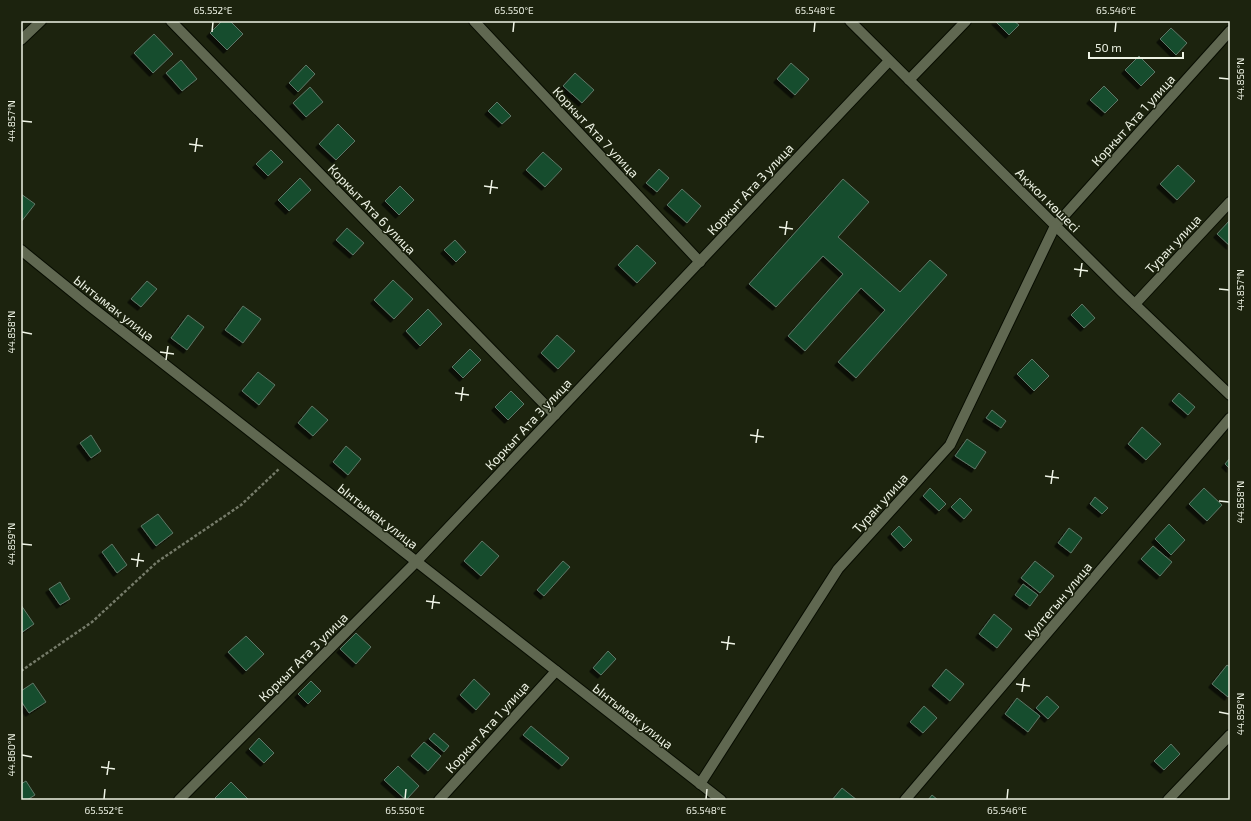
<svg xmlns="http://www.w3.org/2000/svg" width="1251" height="821" font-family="'Exo 2',sans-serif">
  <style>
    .building { fill: #184e2f; stroke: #5f7767; filter: url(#shadow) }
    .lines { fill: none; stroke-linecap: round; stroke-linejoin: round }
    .minor-casing { stroke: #070c00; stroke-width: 12 }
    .path { stroke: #757b69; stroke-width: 2.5; stroke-dasharray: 3 2; stroke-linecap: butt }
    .minor { stroke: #606851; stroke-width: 10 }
    .ticks { fill: none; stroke: #eef3e5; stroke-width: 1.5 }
    .labels { text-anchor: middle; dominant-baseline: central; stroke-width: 3; stroke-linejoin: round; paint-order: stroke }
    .street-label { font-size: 13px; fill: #eef3e5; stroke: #1c230e }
    .neatline { fill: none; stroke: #eef3e5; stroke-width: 1.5 }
    .ticks-label { font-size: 10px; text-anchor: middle; fill: #eef3e5 }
  </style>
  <defs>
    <filter id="shadow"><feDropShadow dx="-3.5" dy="3.5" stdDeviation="0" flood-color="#0009"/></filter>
  </defs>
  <rect width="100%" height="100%" fill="#1c230e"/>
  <g class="building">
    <path d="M222,21H230L243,34L227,50L210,33Z"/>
    <path d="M995,21H1014L1019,25L1009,35Z"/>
    <path d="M1171,28L1187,43L1176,55L1160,39Z"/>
    <path d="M154,34L173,54L153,73L134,53Z"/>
    <path d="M1139,56L1155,72L1141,86L1125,70Z"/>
    <path d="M181,60L197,79L182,91L166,73Z"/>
    <path d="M791,63L809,79L795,95L777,79Z"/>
    <path d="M306,65L315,74L298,92L289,83Z"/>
    <path d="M575,73L594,90L582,103L563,86Z"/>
    <path d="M1104,86L1118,100L1105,113L1090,100Z"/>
    <path d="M310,87L323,102L306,117L293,103Z"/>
    <path d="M497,102L511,116L502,124L488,111Z"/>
    <path d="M338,124L355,141L336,160L319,144Z"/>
    <path d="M271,150L283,162L268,176L256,164Z"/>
    <path d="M543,152L562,169L545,187L526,170Z"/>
    <path d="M1178,165L1195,181L1177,200L1160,184Z"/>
    <path d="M659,169L669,178L657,192L646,183Z"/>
    <path d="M300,178L311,190L289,211L278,200Z"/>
    <path d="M843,179L869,202L838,237L900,292L930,260L947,275L856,378L838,362L885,310L861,288L805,351L788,336L843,274L823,256L776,307L749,284Z"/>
    <path d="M400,186L414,200L399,215L385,201Z"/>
    <path d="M682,189L701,206L687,223L667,205Z"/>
    <path d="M21,194L35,204L21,222Z"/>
    <path d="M1230,220V246L1217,234Z"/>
    <path d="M347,228L364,243L353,255L336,240Z"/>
    <path d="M455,240L466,252L456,262L444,250Z"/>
    <path d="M637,245L656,263L637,283L618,265Z"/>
    <path d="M393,280L413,299L394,319L374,300Z"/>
    <path d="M147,281L157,289L141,307L131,299Z"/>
    <path d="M1082,304L1095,318L1084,328L1071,315Z"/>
    <path d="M243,306L261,319L243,343L225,330Z"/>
    <path d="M428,309L442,324L420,346L406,331Z"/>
    <path d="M188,315L204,327L187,350L171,338Z"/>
    <path d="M557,335L575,351L558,369L541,353Z"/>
    <path d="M470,349L481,360L463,378L452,367Z"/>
    <path d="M1032,359L1049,376L1034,391L1017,374Z"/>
    <path d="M258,372L275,385L259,405L242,391Z"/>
    <path d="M511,391L524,404L508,420L495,407Z"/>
    <path d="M1179,393L1195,407L1188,415L1172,401Z"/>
    <path d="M312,406L328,420L313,436L298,423Z"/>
    <path d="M992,410L1006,421L1001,428L986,418Z"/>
    <path d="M1142,427L1161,444L1146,460L1128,444Z"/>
    <path d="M91,435L101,451L91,458L80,443Z"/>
    <path d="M967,439L986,452L975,469L955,456Z"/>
    <path d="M346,446L361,459L348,475L333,462Z"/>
    <path d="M1230,458V469L1225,464Z"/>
    <path d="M930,488L946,504L939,511L923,496Z"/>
    <path d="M1204,488L1222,505L1207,521L1189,504Z"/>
    <path d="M1095,497L1108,508L1102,514L1090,504Z"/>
    <path d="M960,498L972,510L964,519L951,507Z"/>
    <path d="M158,514L173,533L156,546L141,526Z"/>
    <path d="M1169,524L1185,540L1171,555L1155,539Z"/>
    <path d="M899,526L912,540L904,548L891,534Z"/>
    <path d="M1069,528L1082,538L1071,553L1058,543Z"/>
    <path d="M482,541L499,556L481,576L464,561Z"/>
    <path d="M112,544L127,565L117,573L102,552Z"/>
    <path d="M1153,546L1172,562L1160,576L1141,559Z"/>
    <path d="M563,561L570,567L544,596L537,590Z"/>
    <path d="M1035,561L1054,576L1040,593L1021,578Z"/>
    <path d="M60,582L70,599L60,605L49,589Z"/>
    <path d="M1023,584L1038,595L1030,606L1015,595Z"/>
    <path d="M21,605L34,624L21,633Z"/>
    <path d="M994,614L1012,629L997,648L979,634Z"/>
    <path d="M356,633L371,647L356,664L340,649Z"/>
    <path d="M246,636L264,654L246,671L228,652Z"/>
    <path d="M608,651L616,659L601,675L593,668Z"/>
    <path d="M1227,665L1230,667V694L1228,697L1212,684Z"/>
    <path d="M946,669L964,684L950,701L932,686Z"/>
    <path d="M474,679L490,694L476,710L460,695Z"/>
    <path d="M311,681L321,691L308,704L298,694Z"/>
    <path d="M33,683L46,702L29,713L21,701V691Z"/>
    <path d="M1047,696L1059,707L1048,719L1036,708Z"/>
    <path d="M1017,698L1040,716L1028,732L1005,714Z"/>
    <path d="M924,706L937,718L923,733L910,722Z"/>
    <path d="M531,726L569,758L562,766L523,735Z"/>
    <path d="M434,733L449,746L444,752L429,739Z"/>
    <path d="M259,738L274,753L264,763L249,749Z"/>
    <path d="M424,742L441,756L428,771L411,756Z"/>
    <path d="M1171,744L1180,754L1164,770L1154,761Z"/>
    <path d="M398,766L419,786L406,800L384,780Z"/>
    <path d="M26,781L35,795L27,800H21V784Z"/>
    <path d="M231,782L249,800H217L215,798Z"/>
    <path d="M842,788L857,800H832Z"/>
    <path d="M932,795L938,800H928Z"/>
  </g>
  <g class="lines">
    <defs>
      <g id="minor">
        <path d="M171,21L555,415"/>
        <path d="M474,21L700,262"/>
        <path d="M850,21L1122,292L1230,395"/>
        <path d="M21,40L41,21"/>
        <path d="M909,80L966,21"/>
        <path d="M21,250L90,306L721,800"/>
        <path d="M1135,304L1230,202"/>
        <path d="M700,784L838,569L950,445L1055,226L1230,31"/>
        <path d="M179,800L416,562L889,61"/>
        <path d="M439,800L556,671"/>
        <path d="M905,800L1230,418"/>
        <path d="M1168,800L1230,735"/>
      </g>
    </defs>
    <use href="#minor" class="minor-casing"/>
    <path class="path" d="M21,671L92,622L157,562L241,505L280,468"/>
    <use href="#minor" class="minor"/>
  </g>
  <path class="ticks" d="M212,32L213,22M513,32L514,22M814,32L815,22M1115,32L1116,22M1219,78L1229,79M22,121L32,122M189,144L203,146M195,152L197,138M484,186L498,188M490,194L492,180M779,227L793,229M785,235L787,221M1074,269L1088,271M1080,277L1082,263M1219,289L1229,290M22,332L32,334M160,352L174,354M166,360L168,346M455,393L469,395M461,401L463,387M750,435L764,437M756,443L758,429M1045,476L1059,478M1051,484L1053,470M1219,501L1229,502M22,544L32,545M131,559L144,561M137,567L139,553M426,601L440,603M432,609L434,595M721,642L735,644M727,650L729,636M1016,684L1030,686M1022,692L1024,678M1219,712L1229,714M22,755L32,757M101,767L115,769M107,775L109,761M104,799L105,789M405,799L406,789M706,799L707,789M1007,799L1008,789"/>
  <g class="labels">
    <g class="street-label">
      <text transform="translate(1133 120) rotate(-48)">Коркыт Ата 1 улица</text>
      <text transform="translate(596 132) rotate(47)">Коркыт Ата 7 улица</text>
      <text transform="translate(750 189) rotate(-47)">Коркыт Ата 3 улица</text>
      <text transform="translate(1048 200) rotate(45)">Ақжол көшесі</text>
      <text transform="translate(372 209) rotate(46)">Коркыт Ата 6 улица</text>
      <text transform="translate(1173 244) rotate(-47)">Туран улица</text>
      <text transform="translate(114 308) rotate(38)">Ынтымак улица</text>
      <text transform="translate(528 424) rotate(-47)">Коркыт Ата 3 улица</text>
      <text transform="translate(880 503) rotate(-48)">Туран улица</text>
      <text transform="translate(378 516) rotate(38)">Ынтымак улица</text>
      <text transform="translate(1058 601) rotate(-50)">Култегын улица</text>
      <text transform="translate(303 657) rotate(-45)">Коркыт Ата 3 улица</text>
      <text transform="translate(633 716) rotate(38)">Ынтымак улица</text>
      <text transform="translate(487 727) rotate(-48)">Коркыт Ата 1 улица</text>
    </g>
  </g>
  <rect width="1251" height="821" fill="none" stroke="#1c230e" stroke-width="44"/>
  <path d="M1089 52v6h94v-6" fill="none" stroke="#eef3e5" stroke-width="2"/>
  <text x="1095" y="52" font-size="12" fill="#eef3e5" stroke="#1c230e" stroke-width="3" paint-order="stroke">50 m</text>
  <rect x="22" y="22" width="1207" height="777" class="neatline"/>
  <g class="ticks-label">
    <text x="213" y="14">65.552°E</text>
    <text x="514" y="14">65.550°E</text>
    <text x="815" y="14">65.548°E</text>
    <text x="1116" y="14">65.546°E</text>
    <text transform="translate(1240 79) rotate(-90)" y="4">44.856°N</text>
    <text transform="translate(11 121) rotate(-90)" y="4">44.857°N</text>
    <text transform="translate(1240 290) rotate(-90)" y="4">44.857°N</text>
    <text transform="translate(11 332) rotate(-90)" y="4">44.858°N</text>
    <text transform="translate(1240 502) rotate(-90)" y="4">44.858°N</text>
    <text transform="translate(11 544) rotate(-90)" y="4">44.859°N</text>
    <text transform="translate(1240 714) rotate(-90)" y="4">44.859°N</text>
    <text transform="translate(11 755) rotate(-90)" y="4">44.860°N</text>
    <text x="104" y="814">65.552°E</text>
    <text x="405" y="814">65.550°E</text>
    <text x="706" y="814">65.548°E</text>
    <text x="1007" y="814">65.546°E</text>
  </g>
</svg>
